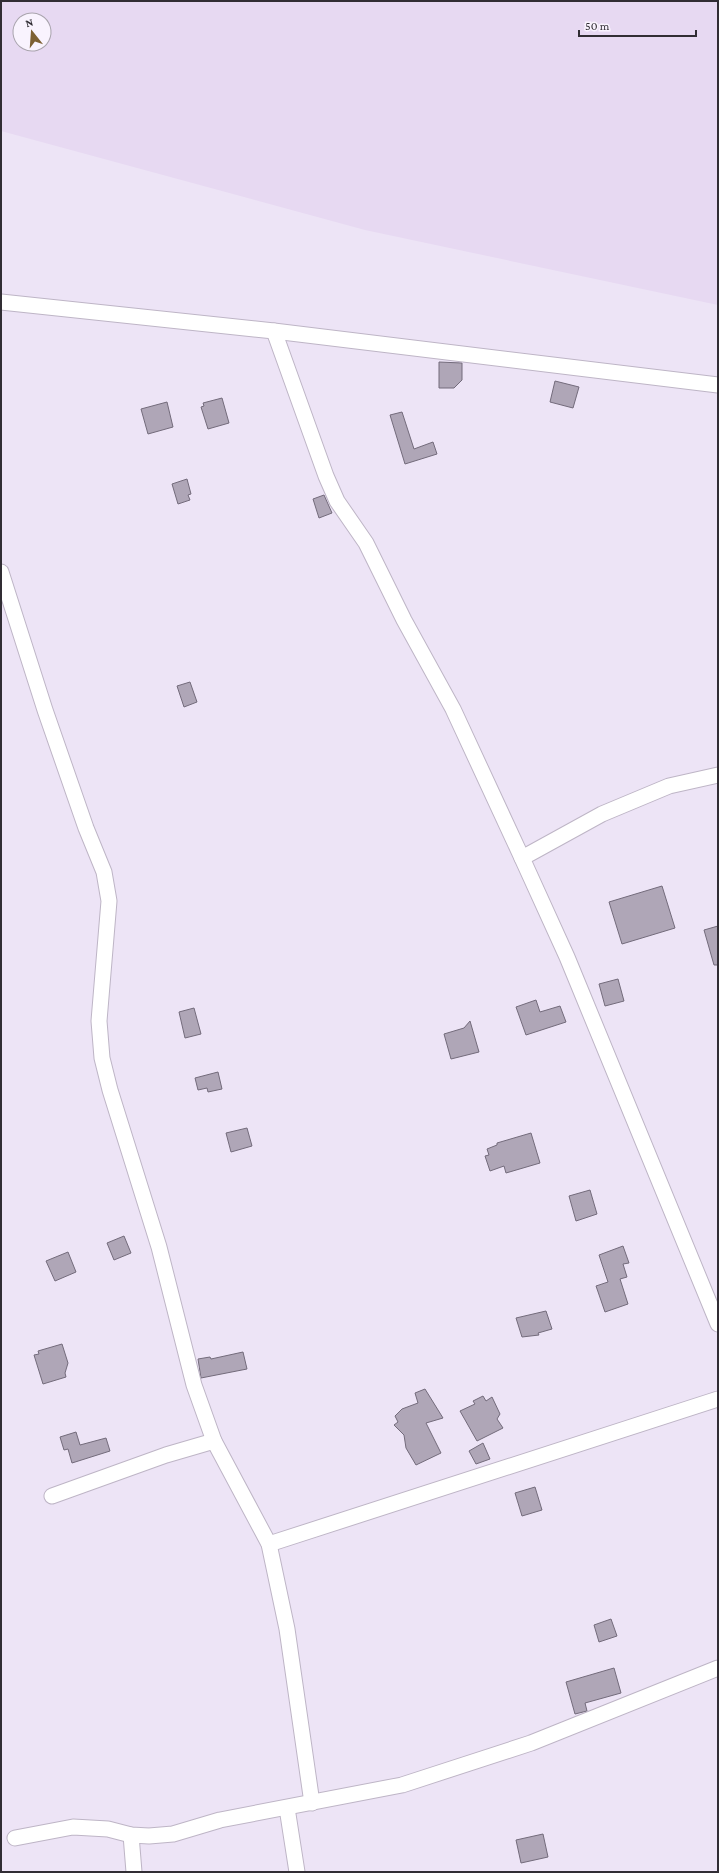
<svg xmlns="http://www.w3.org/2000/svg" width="719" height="1873" font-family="'Crimson Pro',serif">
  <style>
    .built { fill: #e7d9f2; fill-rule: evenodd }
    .building { fill: #afa6b7; stroke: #736b7b }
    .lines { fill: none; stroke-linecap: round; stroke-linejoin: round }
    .minor-casing { stroke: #beb5c6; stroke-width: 17 }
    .minor { stroke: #fff; stroke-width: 15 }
  </style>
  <rect width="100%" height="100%" fill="#ede4f6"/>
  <path class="built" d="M1,1H718V305L365,230L1,131ZM20,20H44V44H20Z"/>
  <g class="building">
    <path d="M439,362L462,363V380L454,388H439Z"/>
    <path d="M555,381L579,387L573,408L550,402Z"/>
    <path d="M222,398L229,423L208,429L201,407L204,406L203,403Z"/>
    <path d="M167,402L173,427L148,434L141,409Z"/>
    <path d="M402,412L414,449L433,442L437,454L405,464L390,415Z"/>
    <path d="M187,479L191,494L188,495L190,500L178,504L172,484Z"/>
    <path d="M324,495L332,513L319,518L313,499Z"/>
    <path d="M190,682L197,702L184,707L177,686Z"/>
    <path d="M662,886L675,928L622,944L609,902Z"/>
    <path d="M718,926V965H714L704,930Z"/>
    <path d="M618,979L624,1001L605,1006L599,984Z"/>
    <path d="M536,1000L540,1012L560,1006L566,1022L526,1035L516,1007Z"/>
    <path d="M194,1008L201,1034L185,1038L179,1012Z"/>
    <path d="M470,1021L479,1052L451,1059L444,1034L464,1028Z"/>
    <path d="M218,1072L222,1089L208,1092L207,1088L198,1090L195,1078Z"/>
    <path d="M247,1128L252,1146L231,1152L226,1133Z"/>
    <path d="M531,1133L540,1163L506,1173L504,1166L490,1171L485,1156L489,1155L487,1149L497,1145V1143Z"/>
    <path d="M590,1190L597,1214L576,1221L569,1196Z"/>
    <path d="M124,1236L131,1253L114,1260L107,1243Z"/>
    <path d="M623,1246L629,1263L623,1264L627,1277L620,1279L628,1304L605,1312L596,1286L608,1282L599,1255Z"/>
    <path d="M68,1252L76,1272L55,1281L46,1261Z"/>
    <path d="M546,1311L552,1329L538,1333L539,1335L522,1337L516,1318Z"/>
    <path d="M62,1344L68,1363L65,1373L66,1377L43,1384L34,1355L39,1354L38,1351Z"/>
    <path d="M243,1352L247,1369L201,1378L198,1359L210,1357L211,1359Z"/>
    <path d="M425,1389L443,1418L426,1423L441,1453L416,1465L406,1448L404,1435L394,1425L398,1422L395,1416L402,1409L418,1403L415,1393Z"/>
    <path d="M483,1396L486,1401L492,1397L500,1414L497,1419L503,1428L477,1441L460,1411L475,1404L473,1401Z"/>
    <path d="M76,1432L80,1445L106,1438L110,1451L72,1463L68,1449L64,1450L60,1437Z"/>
    <path d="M483,1443L490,1459L476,1464L469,1451Z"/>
    <path d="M535,1487L542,1510L522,1516L515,1493Z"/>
    <path d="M611,1619L617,1636L599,1642L594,1625Z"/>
    <path d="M614,1668L621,1693L585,1703L587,1711L575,1714L566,1682Z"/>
    <path d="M543,1834L548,1857L521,1863L516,1840Z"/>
  </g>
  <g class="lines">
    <defs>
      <g id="minor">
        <path d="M1,302L274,331L718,385"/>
        <path d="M274,331L326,476L337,501L366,543L404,620L453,709L522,858L567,957L718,1324"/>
        <path d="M1,572L45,710L86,828L104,872L109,901L99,1021L102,1058L110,1090L159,1247L194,1385L214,1441"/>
        <path d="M522,858L602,814L669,786L718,775"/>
        <path d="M52,1496L166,1455L214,1441L269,1544L287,1629L312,1803"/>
        <path d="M269,1544L718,1399"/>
        <path d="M287,1808L297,1872"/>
        <path d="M131,1835L134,1872"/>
        <path d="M15,1838L73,1827L108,1829L131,1835L149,1836L173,1834L220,1820L402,1785L531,1743L718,1668"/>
      </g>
    </defs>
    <use href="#minor" class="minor-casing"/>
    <use href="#minor" class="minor"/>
  </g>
  <rect width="719" height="1873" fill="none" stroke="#312d34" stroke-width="4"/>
  <g transform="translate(32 32) rotate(343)"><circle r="19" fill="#f9f3fe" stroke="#a9a4ad"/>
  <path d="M0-3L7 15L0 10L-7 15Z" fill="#7d6033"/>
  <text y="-6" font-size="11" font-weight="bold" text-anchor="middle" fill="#312d34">N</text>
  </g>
  <path d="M579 30v6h117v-6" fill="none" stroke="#312d34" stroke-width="2"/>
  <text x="585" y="30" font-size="12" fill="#312d34" stroke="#f9f3fe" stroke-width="3" paint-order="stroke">50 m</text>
</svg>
